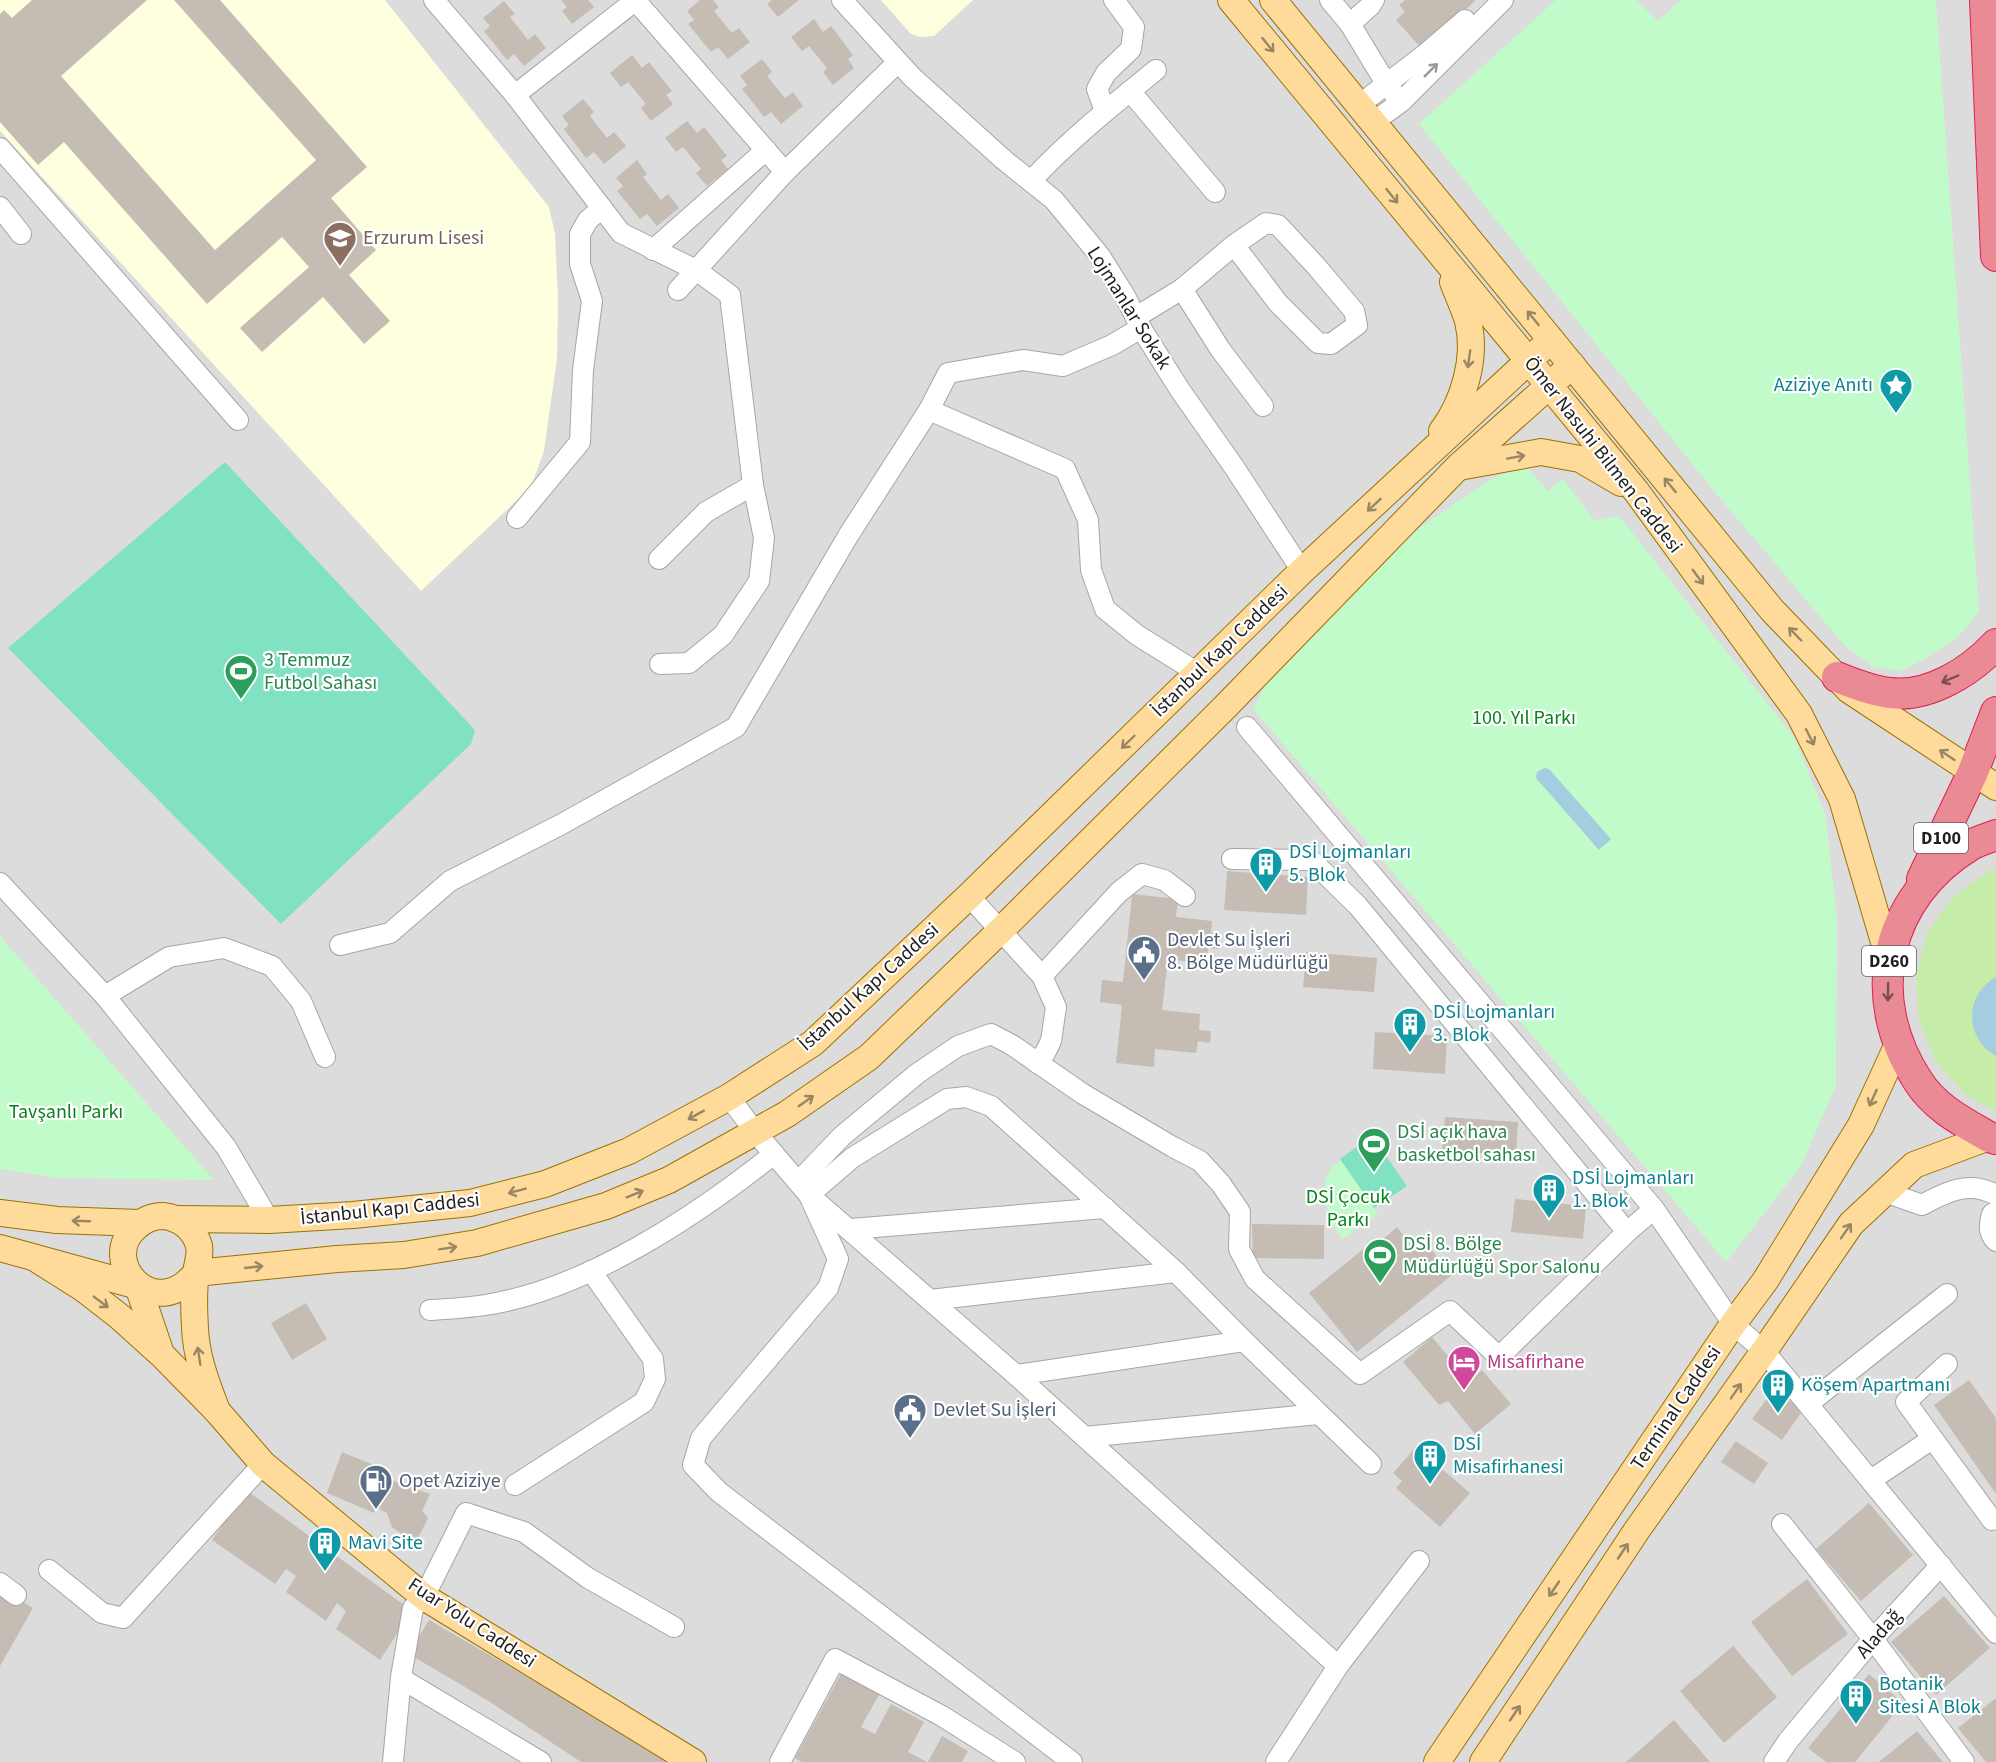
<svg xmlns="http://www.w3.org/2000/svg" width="1996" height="1762" font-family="'Source Sans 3',sans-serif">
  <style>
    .residential { fill: #dddcdc }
    .education { fill: #fdffdf }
    .grass { fill: #c5eca9 }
    .park { fill: #c1fbca }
    .pitch { fill: #80e1c3 }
    .water { fill: #a4cddf }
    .building { fill: #c5bcb4 }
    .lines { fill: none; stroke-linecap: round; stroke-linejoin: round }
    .minor-casing { stroke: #a6a6a6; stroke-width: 22 }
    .major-casing { stroke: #9a7200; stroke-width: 28 }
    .highway-casing { stroke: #e01f53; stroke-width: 32 }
    .minor { stroke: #fff; stroke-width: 20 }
    .major { stroke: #fedb9b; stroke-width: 26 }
    .highway { stroke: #e98a95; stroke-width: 30 }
    .oneway { stroke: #9a8663 }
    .oneway2 { stroke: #9a9a9a }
    .oneway3 { stroke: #7a4f54 }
    .labels { text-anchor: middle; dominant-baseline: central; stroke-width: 4.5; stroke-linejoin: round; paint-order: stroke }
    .shield { fill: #fff; stroke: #626262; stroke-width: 1.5 }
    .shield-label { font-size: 18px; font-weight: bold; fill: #1f1f1f }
    .education-label { font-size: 20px; fill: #785e54; stroke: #fff; text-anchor: start }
    .street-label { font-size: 20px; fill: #1f1f1f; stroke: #fff }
    .culture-label { font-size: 20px; fill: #0d838f; stroke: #fff; text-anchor: start }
    .leisure-label { font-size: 20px; fill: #27864d; stroke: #fff; text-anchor: start }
    .park-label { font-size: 20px; fill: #08821b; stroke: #fff }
    .service-label { font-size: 20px; fill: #4e5e75; stroke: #fff; text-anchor: start }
    .hotel-label { font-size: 20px; fill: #b23c85; stroke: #fff; text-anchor: start }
  </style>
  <rect width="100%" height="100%" fill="#f0ede5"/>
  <rect class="residential" x="0" y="0" width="1996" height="1762"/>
  <g class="education">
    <path d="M0,0H385L549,207L555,234L558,300L557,358L544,451L531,487L421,591L0,131Z"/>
    <path d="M881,0H973L934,36L920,37L911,34Z"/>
  </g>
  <path class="grass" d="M1996,868V1112L1966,1095L1936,1062L1919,1021L1916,976L1927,933L1953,897L1989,871Z"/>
  <g class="park">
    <path d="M1556,0H1636L1658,21L1681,0H1936L1979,612L1958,637L1923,660L1900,671L1874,667L1845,646L1714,491L1419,124Z"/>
    <path d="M1525,465L1548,491L1563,479L1595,521L1619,516L1794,737L1826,817L1837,920L1836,1085L1801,1166L1726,1262L1253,709L1265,686L1418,529L1491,479Z"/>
    <path d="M0,936L214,1180L59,1178L0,1169Z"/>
    <path d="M1341,1160L1378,1214L1342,1239C1326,1217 1313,1178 1341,1160Z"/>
  </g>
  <g class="pitch">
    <path d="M225,462L475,730L471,744L281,924L8,648Z"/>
    <path d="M1372,1136L1407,1186L1374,1208L1340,1159Z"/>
  </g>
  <g class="water">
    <path d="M1544,768L1549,769L1611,839L1599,850L1536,778L1537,772Z"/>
    <path d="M1996,977V1056C1964,1038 1964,995 1996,977Z"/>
  </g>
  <g class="building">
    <path d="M32,0H147L61,76L215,250L316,160L174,0H220L367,167L331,198L376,250L349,275L390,321L364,344L323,297L262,352L240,328L309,267L282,237L207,304L64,142L38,165L0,122V14L4,10L12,18Z"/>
    <path d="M561,0H588L594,7L572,24L562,11L567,7Z"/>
    <path d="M700,0H713L719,7L714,11L732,33L739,28L750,42L728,59L718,47L711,52L688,24L694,20L687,11Z"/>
    <path d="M772,0H799L778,17L767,4Z"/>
    <path d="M1405,0H1476L1422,49L1396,20L1405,12L1399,5Z"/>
    <path d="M504,1L515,14L510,17L528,40L535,34L546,48L524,66L514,54L507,60L484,31L490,26L483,18Z"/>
    <path d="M814,19L823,32L831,26L853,55L848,59L854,68L833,85L823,72L827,68L809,46L802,51L791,37Z"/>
    <path d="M632,55L642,68L649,62L672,91L666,95L673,104L651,121L641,108L646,104L628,82L621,87L610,73Z"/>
    <path d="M762,59L772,72L767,76L785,98L793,92L803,106L781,124L771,112L764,117L742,89L747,85L740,76Z"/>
    <path d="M583,99L594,112L590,116L607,138L614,132L626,146L604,164L594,152L586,158L564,129L569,125L562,116Z"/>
    <path d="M687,121L697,133L704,127L727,156L721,160L728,169L707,186L696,173L701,169L683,147L676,152L665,138Z"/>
    <path d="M637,160L647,174L643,177L661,200L668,194L679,208L657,226L647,214L640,219L617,191L623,186L616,178Z"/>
    <path d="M1227,871L1308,877L1306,915L1224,910Z"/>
    <path d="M1132,894L1178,899L1176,917L1212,921L1211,933L1220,934L1219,949L1208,948L1207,964L1168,959L1162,1010L1200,1014L1199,1030L1211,1031L1210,1043L1198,1041L1196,1053L1155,1049L1154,1067L1116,1063L1122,1005L1100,1002L1102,980L1123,982Z"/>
    <path d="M1306,952L1377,958L1374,992L1303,987Z"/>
    <path d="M1375,1032L1447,1036L1445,1074L1373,1069Z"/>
    <path d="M1445,1117L1518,1122L1516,1156L1442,1150Z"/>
    <path d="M1515,1199L1586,1206L1583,1239L1511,1232Z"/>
    <path d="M1252,1224L1324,1225V1259L1253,1258Z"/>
    <path d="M1397,1227L1411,1245L1421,1237L1452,1275L1357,1352L1309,1293L1377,1238L1380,1242Z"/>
    <path d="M306,1303L327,1339L292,1360L271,1323Z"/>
    <path d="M1432,1337L1469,1381L1482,1370L1511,1404L1475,1434L1448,1401L1439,1405L1403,1362Z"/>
    <path d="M1969,1380L1996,1418V1494L1934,1405Z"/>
    <path d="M1774,1389L1803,1410L1782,1440L1752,1419Z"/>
    <path d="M1736,1441L1768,1463L1754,1484L1721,1462Z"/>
    <path d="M1416,1447L1470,1493L1440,1527L1396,1488L1402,1481L1393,1473Z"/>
    <path d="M342,1452L391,1472L388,1479L430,1494L422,1511L428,1518L418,1538L410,1540L392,1527L387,1513L377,1508L374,1513L327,1493Z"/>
    <path d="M246,1490L404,1605L403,1618L397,1634L380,1660L336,1629L346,1611L337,1603L326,1621L286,1592L296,1576L286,1569L275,1584L212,1540Z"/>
    <path d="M1869,1503L1913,1555L1861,1601L1816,1549Z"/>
    <path d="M1807,1579L1848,1634L1792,1676L1751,1622Z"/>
    <path d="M0,1589L33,1608L0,1666Z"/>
    <path d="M1944,1596L1990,1648L1936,1695L1891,1642Z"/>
    <path d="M429,1620L512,1668L671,1762H581L490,1702L409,1654Z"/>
    <path d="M1733,1646L1777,1697L1724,1743L1680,1691Z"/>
    <path d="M842,1672L880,1693L861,1727L875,1734L891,1704L924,1722L908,1752L927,1762H802L795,1758Z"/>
    <path d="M1869,1674L1903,1703L1855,1762H1826L1808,1748Z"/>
    <path d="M1996,1698V1762H1986L1958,1728Z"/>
    <path d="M1674,1720L1710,1762H1626Z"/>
    <path d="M1917,1731L1943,1762H1879Z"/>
    <path d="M942,1736L968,1751L962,1762H928Z"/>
  </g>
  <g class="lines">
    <defs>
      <g id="minor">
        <path d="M434,0L515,95L621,233L696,270L730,295L753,485L764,538L759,581L723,635L689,663L660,664"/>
        <path d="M635,0L785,172"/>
        <path d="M842,0L912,77L1004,160L1054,200L1100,256L1125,296L1141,328L1180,390L1234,467L1302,571"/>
        <path d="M1330,0L1350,24L1387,85L1395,95"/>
        <path d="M1350,24L1370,6L1374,0"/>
        <path d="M1130,91L1215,192"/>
        <path d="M515,95L636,0"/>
        <path d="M1359,105L1423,56L1465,20"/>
        <path d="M1105,111L1097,89L1106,73L1131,49L1134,27L1114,0"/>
        <path d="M1372,123L1401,102L1503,0"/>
        <path d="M0,148L238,420"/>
        <path d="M1031,181C1069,140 1113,105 1156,70"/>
        <path d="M0,207L21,234"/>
        <path d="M653,250L766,150"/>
        <path d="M1182,289L1220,349L1263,406"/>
        <path d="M678,290L785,172L898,62"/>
        <path d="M1136,317L1182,289L1234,245L1266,223L1278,225L1316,266L1354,311L1357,325L1331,344L1318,343L1278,303L1234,245"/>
        <path d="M929,410L948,373L1023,360L1063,366L1112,345L1141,328"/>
        <path d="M517,518L580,442L583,370L592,301L580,264V234L588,220L602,208"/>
        <path d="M659,559L706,512L753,485"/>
        <path d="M1247,727L1654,1209L1733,1324L1764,1351L1996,1633"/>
        <path d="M1232,859L1311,860L1358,906L1627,1232"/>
        <path d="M0,883L105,996L226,1147L269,1220"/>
        <path d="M969,896L1042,976L1056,1007L1051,1041L1045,1053L1037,1063"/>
        <path d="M340,945L390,933L450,881L560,825L736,727L848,536L929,410L1065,469L1088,520L1091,570L1105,609L1137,635L1198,673"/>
        <path d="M1042,976L1119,892L1142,874L1164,880L1185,896"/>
        <path d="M105,996L169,957L224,948L272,966L301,1001L325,1057"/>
        <path d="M729,1097L756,1133L809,1195L838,1259L828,1288L701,1438L693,1465L719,1492L1072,1762"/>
        <path d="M799,1181L842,1136L918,1073L958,1046L991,1034L1012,1045L1083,1094L1173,1147L1200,1161L1221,1184L1240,1212L1239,1249L1255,1279L1360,1374L1450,1311L1499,1357L1627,1232L1654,1209"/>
        <path d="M1885,1192L1922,1205C1946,1192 1969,1180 1996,1195"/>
        <path d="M1996,1212L1992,1214C1989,1224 1988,1233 1996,1241"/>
        <path d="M851,1229L1105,1208"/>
        <path d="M930,1300L1176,1272"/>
        <path d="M430,1310C448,1309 467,1308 485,1305C585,1290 696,1216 774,1154"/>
        <path d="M1947,1364L1906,1402L1992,1520"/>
        <path d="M1016,1375L1244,1341"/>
        <path d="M1808,1404L1947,1294"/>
        <path d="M1085,1437L1319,1414"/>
        <path d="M1871,1480L1932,1439"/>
        <path d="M515,1485L644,1402L655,1379L653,1359L591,1271"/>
        <path d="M1782,1524L1873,1639L1964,1762"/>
        <path d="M49,1570L102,1613L123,1618L263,1464"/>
        <path d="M0,1583L16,1595"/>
        <path d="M1338,1666L1016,1375L809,1195L852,1158L947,1099L966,1097L991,1106L1176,1272L1244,1341L1371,1464"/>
        <path d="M402,1679L541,1762"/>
        <path d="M393,1762L401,1677L413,1608L424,1597L466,1513L524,1532L588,1578L674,1627"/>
        <path d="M780,1762L835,1659L942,1716L1015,1762"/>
        <path d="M1276,1762L1338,1666L1419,1561"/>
        <path d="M1774,1762L1788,1741L1873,1639L1941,1565"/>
      </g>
      <g id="major">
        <path d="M1231,0L1636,491L1799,714L1842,799L1889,959"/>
        <path d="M1273,0L1772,610L1849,690L1996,787"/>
        <path d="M1442,431C1464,402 1477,357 1468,321C1464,308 1458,295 1453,282"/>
        <path d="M1459,467L1541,452L1580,459L1621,483"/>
        <path d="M0,1213L57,1220L140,1223"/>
        <path d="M175,1219L269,1220L353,1215L470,1203L545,1184L629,1151L729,1097L813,1043L969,896L1302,571L1551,340"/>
        <path d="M0,1248L138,1286L160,1351"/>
        <path d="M35,1258L84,1289L120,1317L161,1354L217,1411L263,1464L424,1597L693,1762"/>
        <path d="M217,1411C207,1384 196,1357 195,1328C194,1311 193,1290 196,1273C197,1264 201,1256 199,1246C195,1230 180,1217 163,1216C152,1216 142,1221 135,1228C98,1262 155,1325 196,1273L337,1259L404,1255L477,1243L606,1206L669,1180L787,1114L869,1057L1001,930L1225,707L1458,467L1572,365"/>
        <path d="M1437,1762L1733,1324L1765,1281L1861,1125L1898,1044"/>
        <path d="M1483,1762L1637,1530L1764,1351L1851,1224L1914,1165L1989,1137"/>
      </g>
      <g id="highway">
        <path d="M1985,0L1996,256"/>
        <path d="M1837,677C1854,684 1872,691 1890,693C1929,698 1971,671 1996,644"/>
        <path d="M1996,835C1988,838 1978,841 1971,845C1884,898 1863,997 1918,1081C1935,1108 1963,1122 1989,1137L1996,1139"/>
        <path d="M1922,879L1973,772L1996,712"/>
      </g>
    </defs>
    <use href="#minor" class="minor-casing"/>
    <use href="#major" class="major-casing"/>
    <use href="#highway" class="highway-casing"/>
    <use href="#minor" class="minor"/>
    <use href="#major" class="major"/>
    <use href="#highway" class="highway"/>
  </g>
  <defs><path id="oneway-shaft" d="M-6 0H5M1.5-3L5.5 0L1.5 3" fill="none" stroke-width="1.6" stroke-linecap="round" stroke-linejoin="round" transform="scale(1.5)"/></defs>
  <g class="oneway">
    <use href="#oneway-shaft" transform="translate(1268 45) rotate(51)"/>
    <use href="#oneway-shaft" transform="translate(1392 196) rotate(51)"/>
    <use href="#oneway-shaft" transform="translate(1533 318) rotate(-129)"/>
    <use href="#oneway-shaft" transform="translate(1469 359) rotate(98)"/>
    <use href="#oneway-shaft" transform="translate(1516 457) rotate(-10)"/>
    <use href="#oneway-shaft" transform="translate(1670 485) rotate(-129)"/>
    <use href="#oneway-shaft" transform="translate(1374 505) rotate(137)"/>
    <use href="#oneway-shaft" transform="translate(1698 577) rotate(54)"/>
    <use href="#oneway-shaft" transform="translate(1795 634) rotate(-134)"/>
    <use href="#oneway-shaft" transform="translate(1810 737) rotate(63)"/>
    <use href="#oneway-shaft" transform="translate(1128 742) rotate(136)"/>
    <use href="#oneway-shaft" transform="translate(1947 755) rotate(-146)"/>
    <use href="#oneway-shaft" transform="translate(1873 1098) rotate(114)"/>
    <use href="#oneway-shaft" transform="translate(806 1101) rotate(-35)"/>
    <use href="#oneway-shaft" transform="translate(696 1115) rotate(151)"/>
    <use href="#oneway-shaft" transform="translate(517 1191) rotate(165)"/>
    <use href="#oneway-shaft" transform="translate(635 1194) rotate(-22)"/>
    <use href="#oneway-shaft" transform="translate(81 1221) rotate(-178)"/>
    <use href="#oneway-shaft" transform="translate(1846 1231) rotate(-55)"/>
    <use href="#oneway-shaft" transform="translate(448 1248) rotate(-9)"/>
    <use href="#oneway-shaft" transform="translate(254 1267) rotate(-6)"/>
    <use href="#oneway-shaft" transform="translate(101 1302) rotate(37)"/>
    <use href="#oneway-shaft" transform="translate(199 1356) rotate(-99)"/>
    <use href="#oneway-shaft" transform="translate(1736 1391) rotate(-55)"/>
    <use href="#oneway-shaft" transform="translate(1623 1551) rotate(-56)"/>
    <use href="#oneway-shaft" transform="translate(1554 1589) rotate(124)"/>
    <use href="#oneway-shaft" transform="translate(1515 1713) rotate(-56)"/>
  </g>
  <use class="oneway2" href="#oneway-shaft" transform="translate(1431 70) rotate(-45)"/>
  <g class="oneway3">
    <use href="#oneway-shaft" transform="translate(1950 679) rotate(157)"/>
    <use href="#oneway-shaft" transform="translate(1888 992) rotate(91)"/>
  </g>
  <defs>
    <symbol id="school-pin" viewBox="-11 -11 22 30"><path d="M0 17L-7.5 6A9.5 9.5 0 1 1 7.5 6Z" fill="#8d6e63" stroke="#fff"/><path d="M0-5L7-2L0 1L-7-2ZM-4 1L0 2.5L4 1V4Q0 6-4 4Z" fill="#fff"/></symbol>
    <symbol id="sight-pin" viewBox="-11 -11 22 30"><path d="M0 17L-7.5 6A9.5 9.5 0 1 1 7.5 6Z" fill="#0f9aa8" stroke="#fff"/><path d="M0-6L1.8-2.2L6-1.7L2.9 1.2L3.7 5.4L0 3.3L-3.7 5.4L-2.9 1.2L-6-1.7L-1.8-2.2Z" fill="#fff"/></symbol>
    <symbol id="stadium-pin" viewBox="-11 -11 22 30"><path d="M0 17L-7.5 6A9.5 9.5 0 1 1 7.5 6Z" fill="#2e9e5b" stroke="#fff"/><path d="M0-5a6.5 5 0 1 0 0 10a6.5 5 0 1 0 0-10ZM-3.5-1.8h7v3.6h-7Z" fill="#fff"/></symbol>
    <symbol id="building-pin" viewBox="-11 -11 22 30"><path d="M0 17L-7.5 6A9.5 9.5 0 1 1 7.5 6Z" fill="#0f9aa8" stroke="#fff"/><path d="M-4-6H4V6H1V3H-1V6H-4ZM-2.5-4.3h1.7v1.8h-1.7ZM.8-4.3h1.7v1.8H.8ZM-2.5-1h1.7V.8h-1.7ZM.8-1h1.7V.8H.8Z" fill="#fff"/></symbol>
    <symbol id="civic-pin" viewBox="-11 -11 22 30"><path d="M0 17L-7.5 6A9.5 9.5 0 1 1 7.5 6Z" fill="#5c6f8a" stroke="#fff"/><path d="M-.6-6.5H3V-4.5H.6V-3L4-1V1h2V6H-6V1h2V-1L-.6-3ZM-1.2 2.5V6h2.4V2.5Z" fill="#fff"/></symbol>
    <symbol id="hotel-pin" viewBox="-11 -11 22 30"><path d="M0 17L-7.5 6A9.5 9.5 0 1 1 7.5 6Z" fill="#d1479c" stroke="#fff"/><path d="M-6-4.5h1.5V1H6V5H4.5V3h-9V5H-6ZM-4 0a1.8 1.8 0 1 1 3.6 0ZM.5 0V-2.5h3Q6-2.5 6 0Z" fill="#fff"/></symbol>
    <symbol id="fuel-pin" viewBox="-11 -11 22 30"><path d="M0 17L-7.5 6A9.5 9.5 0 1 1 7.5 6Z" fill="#5c6f8a" stroke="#fff"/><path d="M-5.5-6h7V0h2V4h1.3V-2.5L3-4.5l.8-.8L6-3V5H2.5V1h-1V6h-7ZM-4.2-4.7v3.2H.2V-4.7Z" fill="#fff"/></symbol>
  </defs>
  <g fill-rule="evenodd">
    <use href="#school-pin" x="321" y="219" width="38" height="52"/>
    <use href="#sight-pin" x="1877" y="366" width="38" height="52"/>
    <use href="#stadium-pin" x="222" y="652" width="38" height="52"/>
    <use href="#building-pin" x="1247" y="845" width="38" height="52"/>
    <use href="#civic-pin" x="1125" y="933" width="38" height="52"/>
    <use href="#building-pin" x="1391" y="1005" width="38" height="52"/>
    <use href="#stadium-pin" x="1355" y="1125" width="38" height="52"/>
    <use href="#building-pin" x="1530" y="1171" width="38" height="52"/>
    <use href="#stadium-pin" x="1361" y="1236" width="38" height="52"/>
    <use href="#hotel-pin" x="1445" y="1343" width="38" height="52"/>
    <use href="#building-pin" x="1759" y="1366" width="38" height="52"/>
    <use href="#civic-pin" x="891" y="1391" width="38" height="52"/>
    <use href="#building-pin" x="1411" y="1437" width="38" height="52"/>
    <use href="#fuel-pin" x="357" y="1462" width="38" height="52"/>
    <use href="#building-pin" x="306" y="1524" width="38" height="52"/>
    <use href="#building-pin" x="1837" y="1677" width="38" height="52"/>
  </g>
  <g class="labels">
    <g class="shield">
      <rect x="1914" y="823" width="54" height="30" rx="4.5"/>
      <rect x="1862" y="946" width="54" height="30" rx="4.5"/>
    </g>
    <g class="shield-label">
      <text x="1941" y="838">D100</text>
      <text x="1889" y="961">D260</text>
    </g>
    <g class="education-label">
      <text x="363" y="238">Erzurum Lisesi</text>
    </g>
    <g class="street-label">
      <text transform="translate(1129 308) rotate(58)">Lojmanlar Sokak</text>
      <text transform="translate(1603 455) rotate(52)">Ömer Nasuhi Bilmen Caddesi</text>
      <text transform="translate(1220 651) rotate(-44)">İstanbul Kapı Caddesi</text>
      <text transform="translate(869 987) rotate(-42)">İstanbul Kapı Caddesi</text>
      <text transform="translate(390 1209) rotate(-6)">İstanbul Kapı Caddesi</text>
      <text transform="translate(1676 1408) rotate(-56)">Terminal Caddesi</text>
      <text transform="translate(472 1623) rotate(33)">Fuar Yolu Caddesi</text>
      <text transform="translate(1879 1634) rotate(-49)">Aladağ</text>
    </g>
    <g class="culture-label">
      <text x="1873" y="385" text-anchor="end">Aziziye Anıtı</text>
      <text x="1289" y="852">DSİ Lojmanları<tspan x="1289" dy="23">5. Blok</tspan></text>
      <text x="1433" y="1012">DSİ Lojmanları<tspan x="1433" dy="23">3. Blok</tspan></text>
      <text x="1572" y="1178">DSİ Lojmanları<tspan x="1572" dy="23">1. Blok</tspan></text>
      <text x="1801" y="1385">Köşem Apartmanı</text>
      <text x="1453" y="1444">DSİ<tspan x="1453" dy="23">Misafirhanesi</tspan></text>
      <text x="348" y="1543">Mavi Site</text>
      <text x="1879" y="1684">Botanik<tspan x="1879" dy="23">Sitesi A Blok</tspan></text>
    </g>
    <g class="leisure-label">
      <text x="264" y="660">3 Temmuz<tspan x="264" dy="23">Futbol Sahası</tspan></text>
      <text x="1397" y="1132">DSİ açık hava<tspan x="1397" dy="23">basketbol sahası</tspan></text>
      <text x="1403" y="1244">DSİ 8. Bölge<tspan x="1403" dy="23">Müdürlüğü Spor Salonu</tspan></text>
    </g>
    <g class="park-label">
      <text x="1524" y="718">100. Yıl Parkı</text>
      <text x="66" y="1112">Tavşanlı Parkı</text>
      <text x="1348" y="1197">DSİ Çocuk<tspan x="1348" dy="23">Parkı</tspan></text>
    </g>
    <g class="service-label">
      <text x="1167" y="940">Devlet Su İşleri<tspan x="1167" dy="23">8. Bölge Müdürlüğü</tspan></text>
      <text x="933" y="1410">Devlet Su İşleri</text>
      <text x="399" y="1481">Opet Aziziye</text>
    </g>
    <g class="hotel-label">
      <text x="1487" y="1362">Misafirhane</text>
    </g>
  </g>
</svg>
